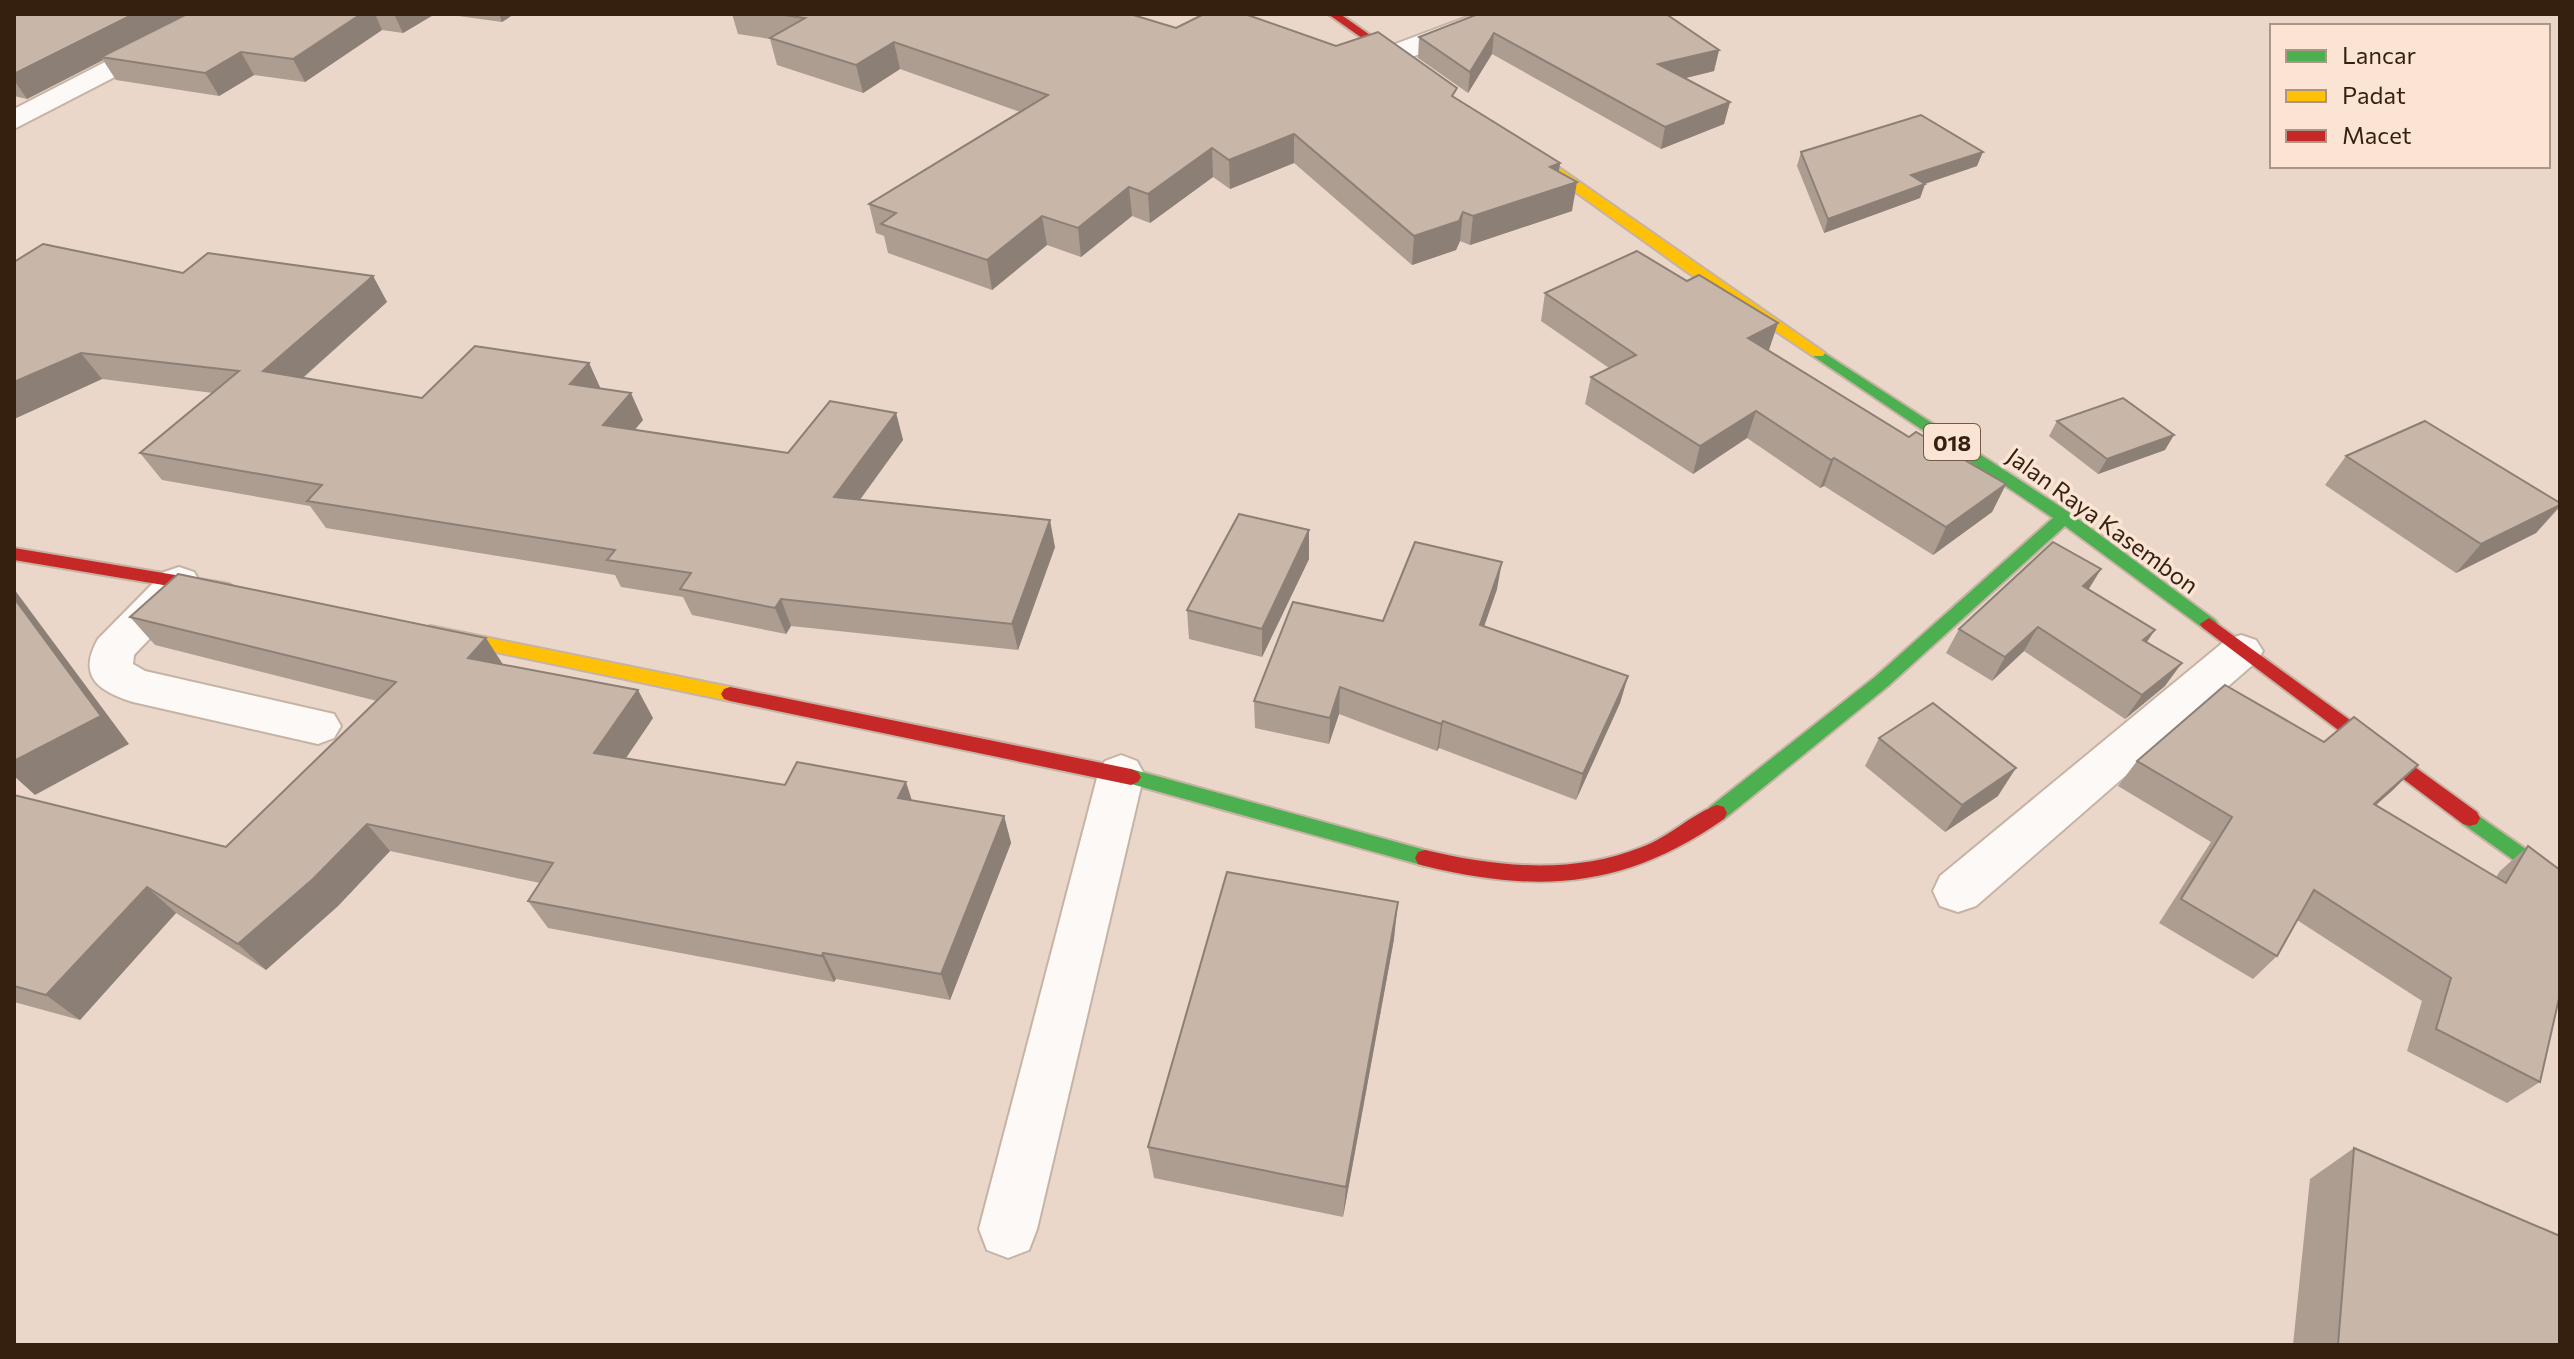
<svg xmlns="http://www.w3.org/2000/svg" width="2574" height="1359" font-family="Commissioner,sans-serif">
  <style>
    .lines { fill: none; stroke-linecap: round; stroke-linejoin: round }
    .street-casing { stroke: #c6b3a4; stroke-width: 4 }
    .fast-casing { stroke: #c6b3a4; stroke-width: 4 }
    .slow-casing { stroke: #c6b3a4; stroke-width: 4 }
    .jam-casing { stroke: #c6b3a4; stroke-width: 4 }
    .street { fill: #fcf9f7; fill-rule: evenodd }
    .fast { fill: #4caf50; fill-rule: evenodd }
    .slow { fill: #ffc107; fill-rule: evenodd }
    .jam { fill: #c62828; fill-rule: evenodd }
    .wall { fill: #ac9d90 }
    .shaded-wall { fill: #8c7f76 }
    .building { fill: #c8b6a8; stroke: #8c7f76; stroke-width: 2 }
    .labels { text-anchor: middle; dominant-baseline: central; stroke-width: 7; stroke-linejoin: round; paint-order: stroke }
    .shield { fill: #fbe4d3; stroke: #705a4a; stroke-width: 2 }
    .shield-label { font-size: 22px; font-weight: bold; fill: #351f0f }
    .street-label { font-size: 24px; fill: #351f0f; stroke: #fbe4d3 }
  </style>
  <rect width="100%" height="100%" fill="#ead7c9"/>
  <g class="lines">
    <defs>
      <g id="street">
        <path d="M198,14H231L227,19L14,129V109Z"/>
        <path d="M1475,14H1512L1508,19L1402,61H1382L1379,55L1382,49Z"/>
        <path d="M179,567L194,572L200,582L194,592L134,655L133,664L145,671L334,714L341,726L334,738L318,744L133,702C98,691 77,676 98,639L164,572Z"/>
        <path d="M2241,635L2256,640L2263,651L2256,662L1976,906L1958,912L1940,906L1933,891L1940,876L2226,640Z"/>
        <path d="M1121,755L1137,761L1144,774L1037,1229L1029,1250L1008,1258L987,1250L979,1229L1098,774L1105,761Z"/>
      </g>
      <g id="fast">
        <path d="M1818,349L2070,513L2215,620L2218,624L2215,628H2203L2065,526L1887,687L1724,819L1717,821L1710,819L1707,813L1710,807L1875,677L2053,518L1813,356V350Z"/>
        <path d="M1131,769L1425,850L1432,852L1435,858L1432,864L1425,866L1124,782L1121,777L1124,772Z"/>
        <path d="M2470,810L2560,873V893L2463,824L2460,818L2463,812Z"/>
      </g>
      <g id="slow">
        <path d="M1524,149H1532L1825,353L1823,356H1813L1686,271L1524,155Z"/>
        <path d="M430,626L730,687L736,689L739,694L736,699L730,701L424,637L421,632Z"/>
      </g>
      <g id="jam">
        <path d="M1328,14H1340L1420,70L1410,72Z"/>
        <path d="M14,548L229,584L238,590L229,596L14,560Z"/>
        <path d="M2209,618L2477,812L2480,818L2477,824L2470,826L2463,824L2203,628L2200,624Z"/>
        <path d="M730,687L1131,769L1138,772L1141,777L1138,782L1131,785L730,701L724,699L721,694L724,689Z"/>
        <path d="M1717,805L1724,807L1727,813L1724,819C1625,888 1541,894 1425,866L1418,864L1415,858L1418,852L1425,850C1497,867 1572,875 1642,847C1669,837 1692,814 1717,805Z"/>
      </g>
    </defs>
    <use href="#street" class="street-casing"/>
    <use href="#fast" class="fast-casing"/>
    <use href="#slow" class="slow-casing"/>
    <use href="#jam" class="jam-casing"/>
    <use href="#street" class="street"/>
    <use href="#fast" class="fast"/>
    <use href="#slow" class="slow"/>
    <use href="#jam" class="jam"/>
  </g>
  <g class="wall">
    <path d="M14,14H435L403,33L382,30L305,82L254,75L219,96L116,80L103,60L27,99L14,96Z"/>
    <path d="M444,14H514L502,22Z"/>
    <path d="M732,14H1130L1176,28L1456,98L1560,163L1559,172L1572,211L1470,245L1460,241L1456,250L1412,265L1294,163L1230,189L1213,177L1150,223L1132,216L1081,257L1047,245L992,290L888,253L884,236L876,233L869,204L1020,112L900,69L863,93L777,65L770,39L738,34Z"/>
    <path d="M1478,14L1719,50L1714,71L1685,78L1730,102L1724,124L1661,149L1492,54L1468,93L1418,58L1419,37Z"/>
    <path d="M1801,152L1977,166L1925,184L1920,198L1824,233L1797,166Z"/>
    <path d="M14,262L183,273L373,276L387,302L303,378L422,398L589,363L601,389L643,420L634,430L788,453L896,413L903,440L860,500L1055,547L1018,650L791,626L786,634L692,615L683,597L621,587L615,575L326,528L310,506L162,480L140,453L213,393L102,379L14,419Z"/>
    <path d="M1545,293L1769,350L1909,437L2006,484L1992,512L1933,555L1824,486L1820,488L1747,438L1693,474L1585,404L1591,377L1609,368L1541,321Z"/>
    <path d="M2057,421L2165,450L2098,474L2049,436Z"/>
    <path d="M2346,456L2560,503V507L2536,533L2456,573L2325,485Z"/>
    <path d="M1309,530V559L1262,657L1189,639L1187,610Z"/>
    <path d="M2101,569L2089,589L2155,630L2147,642L2165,686L2125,719L2024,651L1992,681L1946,653L1959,629Z"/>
    <path d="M1497,589L1484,627L1628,676L1620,703L1576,800L1439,748L1437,751L1339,714L1329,744L1255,728L1254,701L1383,621Z"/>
    <path d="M130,617L502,664L653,718L626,758L785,785L912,801L1004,816L1011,843L950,1000L836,979L834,982L548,928L528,901L540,883L390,851L338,906L266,970L176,913L80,1020L14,1002V795L226,847L377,701L155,645Z"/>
    <path d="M1879,738L1998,796L1945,832L1865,766Z"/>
    <path d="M2324,742L2418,765L2376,805L2496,877L2500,871L2528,846L2540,1082L2507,1103L2407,1051L2422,1001L2297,920L2277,956L2253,979L2159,923L2211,842L2118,786L2137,761Z"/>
    <path d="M1394,939L1343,1217L1154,1178L1148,1147Z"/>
    <path d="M2354,1148L2560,1345H2293L2310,1179Z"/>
  </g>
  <g class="shaded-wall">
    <path d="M134,14H191L101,57L103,60L27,99L14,80V74Z"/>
    <path d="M361,14H375L382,30L305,82L293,59Z"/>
    <path d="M394,14H435L403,33Z"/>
    <path d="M499,14H514L502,22Z"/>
    <path d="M1494,33L1492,54L1468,93L1470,72Z"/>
    <path d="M894,42L900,69L863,93L856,65Z"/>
    <path d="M1719,50L1714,71L1654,86L1658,64Z"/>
    <path d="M241,52L254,75L219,96L205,73Z"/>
    <path d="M1730,102L1724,124L1661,149L1665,127Z"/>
    <path d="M1294,134V163L1230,189L1229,160Z"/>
    <path d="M1212,148L1213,177L1150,223L1148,194Z"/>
    <path d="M1983,152L1977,166L1906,190L1911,175Z"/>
    <path d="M1560,163L1556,189L1577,182L1572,211L1470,245L1473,216L1550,167Z"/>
    <path d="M1925,184L1920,198L1824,233L1828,219Z"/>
    <path d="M1129,187L1132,216L1081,257L1078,228Z"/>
    <path d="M1463,212L1460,241L1456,250L1412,265L1414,236Z"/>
    <path d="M1042,216L1047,245L992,290L987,260Z"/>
    <path d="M373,276L387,302L281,397L263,371Z"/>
    <path d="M1778,323L1769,350L1740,365L1748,338Z"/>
    <path d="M81,353L102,379L14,419V382Z"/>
    <path d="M589,363L601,390L570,384Z"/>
    <path d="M631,393L643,420L616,452L603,425Z"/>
    <path d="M1756,411L1747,438L1693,474L1700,446Z"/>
    <path d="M896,413L903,440L842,524L834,497Z"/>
    <path d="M2174,435L2165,450L2098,474L2107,459Z"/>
    <path d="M1834,458L1824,486L1820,488L1831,460Z"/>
    <path d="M2006,484L1992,512L1933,555L1946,527Z"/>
    <path d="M2560,505L2536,533L2456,573L2481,544Z"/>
    <path d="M1050,520L1055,547L1018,650L1012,624Z"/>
    <path d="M1309,530V559L1262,657V629Z"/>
    <path d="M1502,562L1497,589L1475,652L1480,625Z"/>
    <path d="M2101,569L2086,593L2083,586Z"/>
    <path d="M14,589L129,744L35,795L14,776Z"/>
    <path d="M781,599L791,626L786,634L775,608Z"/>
    <path d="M2038,627L2024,651L1992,681L2005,657Z"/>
    <path d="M2155,630L2138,654L2143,640Z"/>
    <path d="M486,638L504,666L468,658Z"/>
    <path d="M2182,663L2165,686L2125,719L2142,695Z"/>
    <path d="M1628,676L1620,703L1576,800L1583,774Z"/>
    <path d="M1340,687L1339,714L1329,744L1330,718Z"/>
    <path d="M638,690L653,718L611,780L594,753Z"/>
    <path d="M1443,721L1439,748L1437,751L1441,724Z"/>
    <path d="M2418,765L2393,790L2350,828L2374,804Z"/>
    <path d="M2016,768L1998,796L1945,832L1962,805Z"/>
    <path d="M906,782L915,810L898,798Z"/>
    <path d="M1004,816L1011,843L950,1000L941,974Z"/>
    <path d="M367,824L390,851L338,906L266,970L238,944Z"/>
    <path d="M147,887L176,913L80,1020L46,995Z"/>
    <path d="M1398,902L1394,939L1343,1217L1346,1187Z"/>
    <path d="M823,953L836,979L834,982L822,956Z"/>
  </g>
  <g class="building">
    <path d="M14,14H134L14,74Z"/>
    <path d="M187,14H361L293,59L241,52L205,73L101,57Z"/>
    <path d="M777,14H1130L1176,28L1204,14H1245L1336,46L1378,32L1457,88L1452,96L1560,163L1550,167L1577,182L1473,216L1463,212L1459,221L1414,236L1294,134L1229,160L1212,148L1148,194L1129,187L1078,228L1042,216L987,260L881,224L896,213L869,204L1048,95L894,42L856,65L770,38L805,18Z"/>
    <path d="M1478,14H1666L1719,50L1658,64L1730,102L1665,127L1494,33L1470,72L1419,37Z"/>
    <path d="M1921,115L1983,152L1911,175L1925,184L1828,219L1801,152Z"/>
    <path d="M43,244L183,273L208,253L373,276L263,371L422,398L475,346L589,363L570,384L631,393L603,425L788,453L830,401L896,413L834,497L1050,520L1012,624L781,599L775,608L680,589L691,573L607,560L615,550L307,501L322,485L140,453L239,371L81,353L14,382V262Z"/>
    <path d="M1637,251L1687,281L1699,275L1778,323L1748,338L1909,437L1916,432L2006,484L1946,527L1834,458L1831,460L1756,411L1700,446L1591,377L1636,355L1545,293Z"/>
    <path d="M2123,398L2174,435L2107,459L2057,421Z"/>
    <path d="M2425,421L2560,503V505L2481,544L2346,456Z"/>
    <path d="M1239,514L1309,530L1262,629L1187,610Z"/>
    <path d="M1415,542L1502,562L1480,625L1628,676L1583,774L1443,721L1441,724L1340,687L1330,718L1254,701L1293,602L1383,621Z"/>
    <path d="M2053,542L2101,569L2083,586L2155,630L2143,640L2182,663L2142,695L2038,627L2005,657L1959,629Z"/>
    <path d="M178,574L486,638L468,658L638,690L594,753L785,785L797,762L906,782L898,798L1004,816L941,974L823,953L822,956L528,901L553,863L367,824L313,879L238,944L147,887L46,995L14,986V795L226,847L396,682L130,617Z"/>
    <path d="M14,598L101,716L14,761Z"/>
    <path d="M2225,685L2324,742L2354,717L2418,765L2374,804L2506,883L2528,846L2560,870V994L2540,1082L2436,1029L2451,978L2314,890L2277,956L2181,899L2232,817L2137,761Z"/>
    <path d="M1933,703L2016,768L1962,805L1879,738Z"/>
    <path d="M1227,872L1398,902L1346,1187L1148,1147Z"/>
    <path d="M2354,1148L2560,1236V1345H2338Z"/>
  </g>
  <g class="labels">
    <rect class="shield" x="1924" y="424" width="56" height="36" rx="6"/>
    <g class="shield-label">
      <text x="1952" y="442">018</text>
    </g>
    <g class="street-label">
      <text transform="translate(2103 520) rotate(36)">Jalan Raya Kasembon</text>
    </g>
  </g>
  <rect width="2574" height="1359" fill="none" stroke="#351f0f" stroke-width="32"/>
  <rect x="2270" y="24" width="280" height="144" fill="#fbe4d3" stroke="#ac9585" stroke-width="2"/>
  <rect x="2286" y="50" width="40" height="12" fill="#4caf50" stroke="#ac9585" stroke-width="2"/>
  <text x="2342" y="64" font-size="24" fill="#351f0f">Lancar</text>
  <rect x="2286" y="90" width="40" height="12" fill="#ffc107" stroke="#ac9585" stroke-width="2"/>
  <text x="2342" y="104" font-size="24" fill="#351f0f">Padat</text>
  <rect x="2286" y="130" width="40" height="12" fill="#c62828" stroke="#ac9585" stroke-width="2"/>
  <text x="2342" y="144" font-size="24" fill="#351f0f">Macet</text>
</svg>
